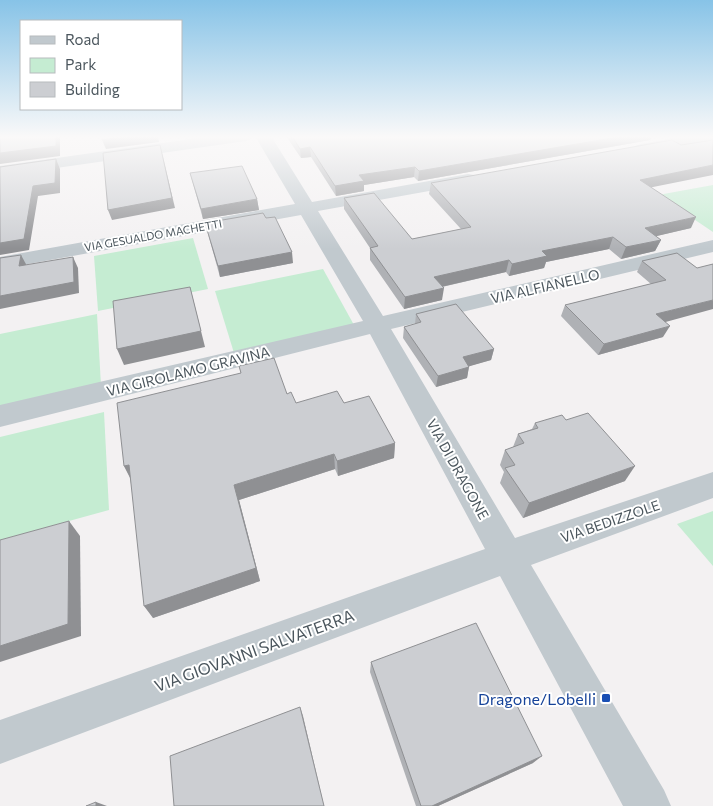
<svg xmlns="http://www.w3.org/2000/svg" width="713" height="806" font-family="Commissioner,sans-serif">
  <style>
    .green { fill: #c5ecd2 }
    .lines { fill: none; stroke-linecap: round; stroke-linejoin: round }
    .minor { fill: #c1c9ce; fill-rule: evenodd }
    .wall { fill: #afb1b5 }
    .shaded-wall { fill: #8f9093 }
    .building { fill: #ccced2; stroke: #8f9093 }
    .transit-dot { fill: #1a4fb4; stroke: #fff; stroke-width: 2 }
    .labels { text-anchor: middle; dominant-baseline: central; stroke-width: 4; stroke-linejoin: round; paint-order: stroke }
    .far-street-label { font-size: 11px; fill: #4b565d; stroke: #fff }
    .street-label { font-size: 14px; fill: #4b565d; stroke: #fff }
    .near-street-label { font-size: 16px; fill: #4b565d; stroke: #fff }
    .near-transit-label { font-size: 16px; fill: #164399; stroke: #fff; text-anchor: end }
  </style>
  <rect width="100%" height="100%" fill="#f3f1f2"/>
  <g class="green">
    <path d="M713,185V232L658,195Z"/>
    <path d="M193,238L208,289L98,311L94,256Z"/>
    <path d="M323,269L354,325L234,353L215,291Z"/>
    <path d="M97,314L101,386L0,409V334Z"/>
    <path d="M104,412L109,510L0,540V437Z"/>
    <path d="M713,511V566L677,524Z"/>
  </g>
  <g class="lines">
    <g class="minor">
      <path d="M212,136H253L251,139L246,141L0,176V166Z"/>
      <path d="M255,136H271L312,202L468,174L474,175L477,179L474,183L468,184L318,211L383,316L713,240V252L391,329L515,538L713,472V498L531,565L664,790L671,806H623L500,576L0,764V720L485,549L370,334L0,427V405L363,321L301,215L0,269V257L295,204Z"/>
      <path d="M686,136H713V141L641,154L635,152L633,149L635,146L641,144Z"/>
    </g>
  </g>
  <g class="wall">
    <path d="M286,136H652L650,140L418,181L414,177L364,185V191L336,196L311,157L301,158Z"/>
    <path d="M190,173L257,199L259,210L203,219Z"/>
    <path d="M431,183L652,188L691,228L656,236L661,240L655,251L621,259L609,249L546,262L544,268L509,276L506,272L442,287V300L404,309L370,260V248L344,209V198L412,239L461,229L429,194Z"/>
    <path d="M266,218L293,263L220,277L205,223Z"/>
    <path d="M677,253L663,337L598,355L561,316L565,305L651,284L637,272L642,261Z"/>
    <path d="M416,314L494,349L491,360L469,366L467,378L436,387L403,338L404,327L415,324Z"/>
    <path d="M239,366L287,394L296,403H344L395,443L394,458L338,476L335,469L239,500L260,581L153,618L130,478L124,466L241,373Z"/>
    <path d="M566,420L625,481L523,518L500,483L504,472L500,465L505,450L513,447L518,434L532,429L535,423Z"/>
    <path d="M371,662L533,763L438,806H416L370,672Z"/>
  </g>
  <g class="shaded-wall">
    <path d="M56,136H60V156L0,164V153Z"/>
    <path d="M128,136H158L159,142L106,149L102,140Z"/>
    <path d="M624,136H652L650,140L418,181L419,171Z"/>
    <path d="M160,145L175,208L112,220L108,210Z"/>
    <path d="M310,147L311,157L301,158L300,149Z"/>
    <path d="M56,159L60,169V193L38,196L29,250L0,255V243L33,186Z"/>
    <path d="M713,165V175L638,190L640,180L642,179Z"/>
    <path d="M415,167L414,177L364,185V191L336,196L335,186L359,175Z"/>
    <path d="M257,199L259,210L203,219L201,209Z"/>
    <path d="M696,217L691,228L640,240L645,228Z"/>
    <path d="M613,237L609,249L546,262L544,268L509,276L512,264L542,251Z"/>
    <path d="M661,240L655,251L621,259L626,247Z"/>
    <path d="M292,252L293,263L220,277L218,266Z"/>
    <path d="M21,255L27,266H19Z"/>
    <path d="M73,257L78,268L79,293L0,309V296Z"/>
    <path d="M509,260L506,272L432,289L434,277Z"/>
    <path d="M190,287L205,347L124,365L117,349Z"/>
    <path d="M444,288L442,300L404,309L405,297Z"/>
    <path d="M713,300V309L651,326L656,314Z"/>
    <path d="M670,326L663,337L598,355L604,344Z"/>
    <path d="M494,349L491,360L460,369L463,357Z"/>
    <path d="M469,367L467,378L436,387L438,376Z"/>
    <path d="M395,443L394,458L338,476L337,461Z"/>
    <path d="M334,454L335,469L239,500L260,581L153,618L144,606L234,485Z"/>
    <path d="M129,465L132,481L124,466Z"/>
    <path d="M635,466L625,481L523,518L529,503Z"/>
    <path d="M69,521L80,536L81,636L0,662V646Z"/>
    <path d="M300,707L303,716L324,806Z"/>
    <path d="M542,756L533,763L438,806H432Z"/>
    <path d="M96,802L107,806H96Z"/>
  </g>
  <g class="building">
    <path d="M0,136H56V146L0,153Z"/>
    <path d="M102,136H128L102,140Z"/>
    <path d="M292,136H624L419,171L415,167L359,175L364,181L335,186L310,147L300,149Z"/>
    <path d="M672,140L681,145L713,140V165L640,180L696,217L645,228L661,240L626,247L613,237L542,251L547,256L512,264L509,260L434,277L444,288L405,297L370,248L378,246L344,198L374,193L412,239L471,227L431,183Z"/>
    <path d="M160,145L172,198L108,210L103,153Z"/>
    <path d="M56,159L55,183L33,186L24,239L0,243V167Z"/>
    <path d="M242,166L257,199L201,209L190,173Z"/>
    <path d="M263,213L266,218L275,217L292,252L218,266L205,223Z"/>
    <path d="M677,253L697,268L713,264V300L656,314L670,326L604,344L565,305L666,280L642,261Z"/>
    <path d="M21,255L19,266L73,257L74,282L0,296V258Z"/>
    <path d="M190,287L201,331L117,349L113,301Z"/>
    <path d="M456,304L494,349L463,357L469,367L438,376L404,327L421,322L416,314Z"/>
    <path d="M274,358L287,394L291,392L296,403L337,391L344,403L369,396L395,443L337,461L334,454L234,485L256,568L144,606L129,465L124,466L117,403L241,373L239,366Z"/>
    <path d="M588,413L635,466L529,503L505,468L515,465L505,450L524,443L518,434L538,428L535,423L562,415L566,420Z"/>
    <path d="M69,521L68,624L0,646V540Z"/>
    <path d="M476,623L542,756L432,806H421L371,662Z"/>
    <path d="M300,707L324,806H174L170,756Z"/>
    <path d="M96,802V806H86Z"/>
  </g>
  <linearGradient id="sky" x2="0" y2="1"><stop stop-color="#87c3e7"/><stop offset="0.55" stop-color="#faf9f9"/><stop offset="1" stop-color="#faf9f9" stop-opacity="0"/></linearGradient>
  <rect width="713" height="249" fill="url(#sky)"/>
  <rect class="transit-dot" x="601" y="693" width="10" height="10" rx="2.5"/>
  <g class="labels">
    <g class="far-street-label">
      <text transform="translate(153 235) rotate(-10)">VIA GESUALDO MACHETTI</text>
    </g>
    <g class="street-label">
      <text transform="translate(545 286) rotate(-13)">VIA ALFIANELLO</text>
      <text transform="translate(188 371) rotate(-14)">VIA GIROLAMO GRAVINA</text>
      <text transform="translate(458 469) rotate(61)">VIA DI DRAGONE</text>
      <text transform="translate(610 521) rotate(-19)">VIA BEDIZZOLE</text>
    </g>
    <g class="near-street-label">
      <text transform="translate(254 650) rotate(-20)">VIA GIOVANNI SALVATERRA</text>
    </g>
    <g class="near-transit-label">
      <text x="596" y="698">Dragone/Lobelli</text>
    </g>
  </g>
  <rect x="20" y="20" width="162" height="90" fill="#ffffff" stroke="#b7bbbe"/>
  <rect x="30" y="36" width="25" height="8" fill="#c1c9ce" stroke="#b7bbbe"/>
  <text x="65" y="45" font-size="15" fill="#4b565d">Road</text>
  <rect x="30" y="58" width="25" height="15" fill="#c5ecd2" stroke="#b7bbbe"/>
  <text x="65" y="70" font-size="15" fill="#4b565d">Park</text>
  <rect x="30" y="82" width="25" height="15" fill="#ccced2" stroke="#b7bbbe"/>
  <text x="65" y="95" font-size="15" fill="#4b565d">Building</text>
</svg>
